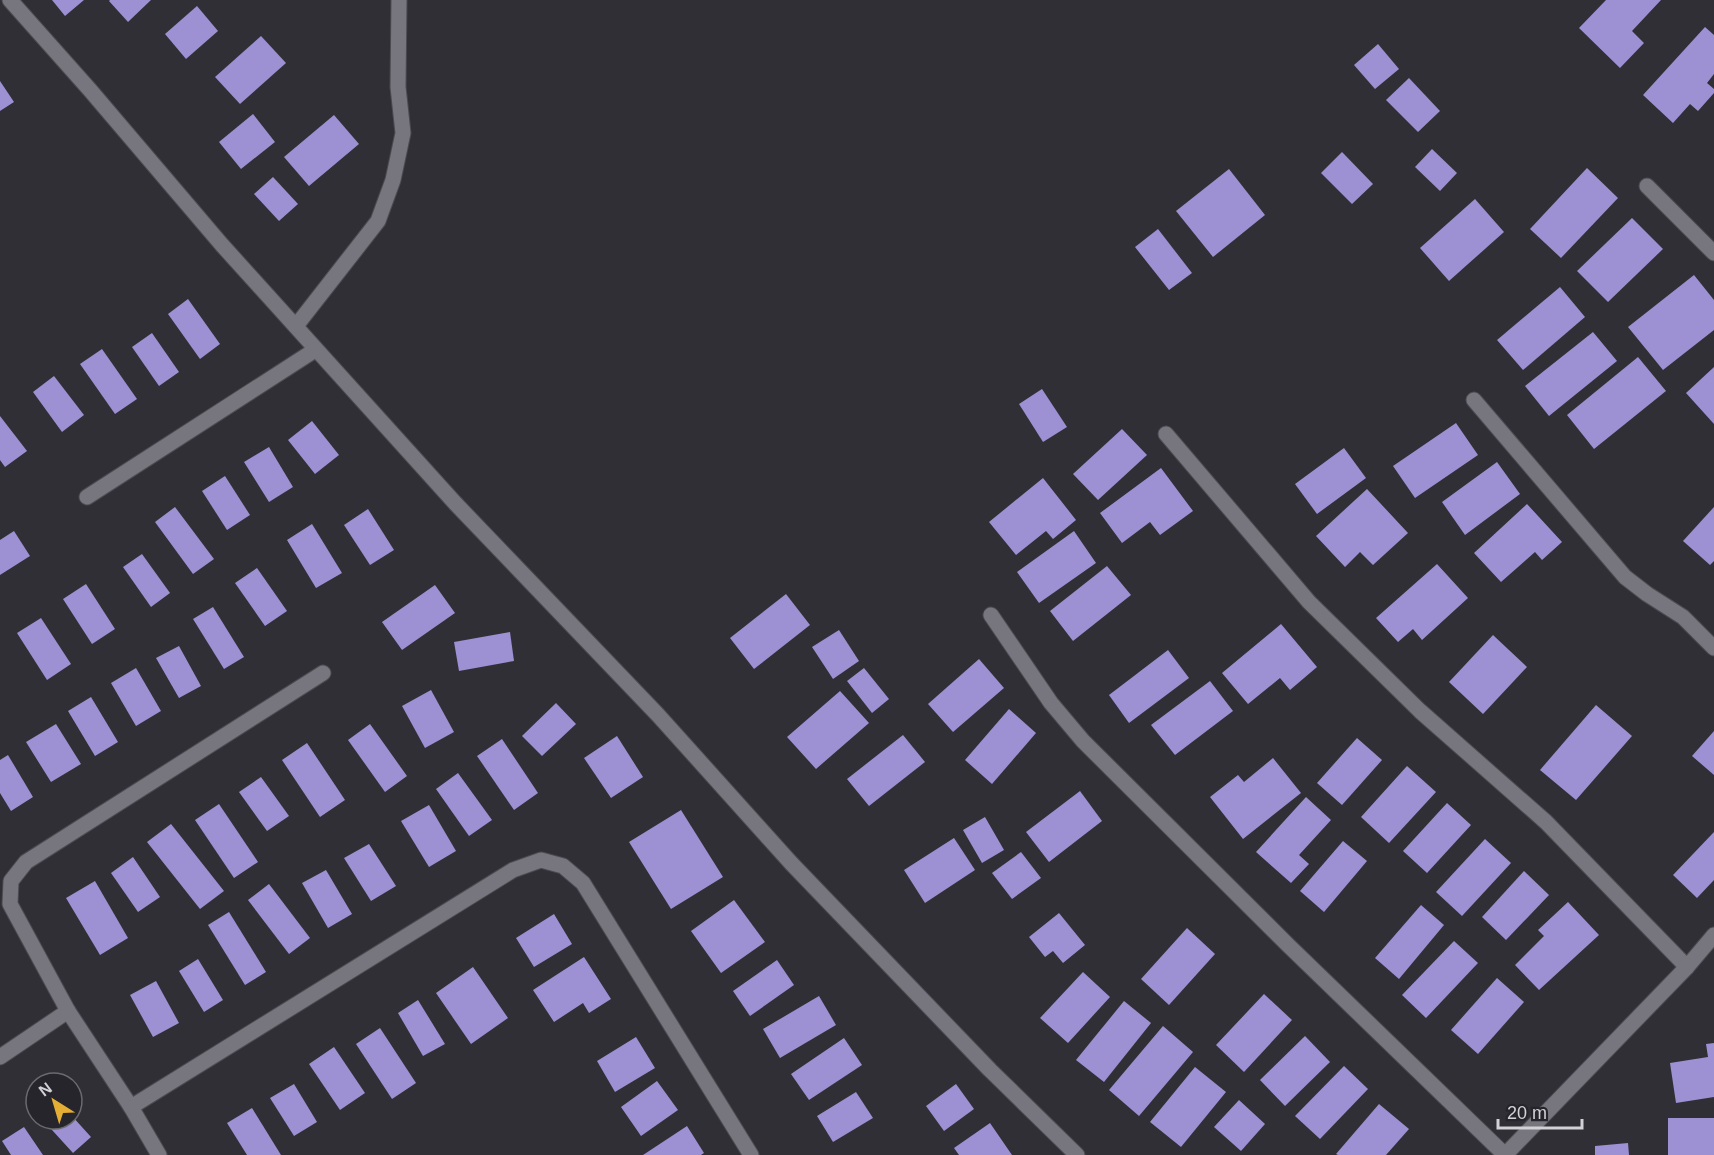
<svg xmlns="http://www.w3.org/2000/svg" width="1714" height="1155" font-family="Arial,sans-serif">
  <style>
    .building { fill: #9d90d3 }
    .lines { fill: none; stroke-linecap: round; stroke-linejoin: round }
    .minor-casing { stroke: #4c4b52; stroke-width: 17 }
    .minor { stroke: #77767e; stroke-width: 15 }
  </style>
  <rect width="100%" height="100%" fill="#302f36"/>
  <g class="building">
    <path d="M52,0H84L65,16Z"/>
    <path d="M110,0H151L128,22L109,1Z"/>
    <path d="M1606,0H1661L1632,31L1644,43L1620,68L1579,28Z"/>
    <path d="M197,6L218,31L186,59L165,34Z"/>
    <path d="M1705,27L1714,35V74L1707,83L1714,89V93L1698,111L1690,104L1673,123L1643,95Z"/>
    <path d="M261,36L286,63L240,104L215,77Z"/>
    <path d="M1378,44L1399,69L1375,89L1354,65Z"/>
    <path d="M1409,78L1440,111L1418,132L1386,100Z"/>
    <path d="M0,81L14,102L0,111Z"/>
    <path d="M253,114L275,142L241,169L219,142Z"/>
    <path d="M334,115L359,144L309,186L284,157Z"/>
    <path d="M1432,149L1457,173L1440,191L1415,167Z"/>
    <path d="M1342,152L1373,184L1352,204L1321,173Z"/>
    <path d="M1587,168L1618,198L1561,258L1530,229Z"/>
    <path d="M1229,169L1265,215L1213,257L1176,211Z"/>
    <path d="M273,177L298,204L279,221L254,194Z"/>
    <path d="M1475,199L1504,232L1449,281L1420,248Z"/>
    <path d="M1632,218L1663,249L1608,302L1577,271Z"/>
    <path d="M1158,229L1192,273L1169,290L1135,247Z"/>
    <path d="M1694,275L1714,300V330L1663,370L1628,327Z"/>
    <path d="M1560,287L1585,317L1523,370L1497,340Z"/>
    <path d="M188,299L220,344L200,359L168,314Z"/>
    <path d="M1593,332L1617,361L1549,416L1525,386Z"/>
    <path d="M152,333L179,372L159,386L132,347Z"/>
    <path d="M102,349L137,399L115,414L80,364Z"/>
    <path d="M1638,357L1666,391L1594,449L1567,415Z"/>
    <path d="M1714,367V424L1686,393Z"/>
    <path d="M54,376L84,415L62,432L33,392Z"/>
    <path d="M1042,389L1067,427L1043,442L1019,404Z"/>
    <path d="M0,416L27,451L5,467L0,460Z"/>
    <path d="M312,421L339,455L315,474L288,440Z"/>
    <path d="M1456,423L1478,455L1415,498L1393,466Z"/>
    <path d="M1122,429L1147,455L1098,500L1073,474Z"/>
    <path d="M269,447L293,487L269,502L244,462Z"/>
    <path d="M1344,448L1366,478L1317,514L1295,484Z"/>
    <path d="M1497,462L1520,494L1465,535L1442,502Z"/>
    <path d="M1161,468L1193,511L1160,535L1150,522L1122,543L1100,513Z"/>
    <path d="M225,476L250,515L227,530L202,491Z"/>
    <path d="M1043,478L1076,520L1053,539L1046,531L1016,555L989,522Z"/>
    <path d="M1367,489L1408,533L1373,565L1360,552L1345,567L1316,536Z"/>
    <path d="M1527,504L1562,542L1542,560L1535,552L1501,582L1474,553Z"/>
    <path d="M175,507L214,559L193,574L155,522Z"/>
    <path d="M1714,507V561L1710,565L1683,541Z"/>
    <path d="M368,509L394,550L370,565L344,525Z"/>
    <path d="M312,524L342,573L316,588L287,540Z"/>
    <path d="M14,531L30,556L0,575V540Z"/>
    <path d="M1074,531L1096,563L1039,603L1017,572Z"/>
    <path d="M142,554L170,593L151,607L123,567Z"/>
    <path d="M1437,564L1468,598L1422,640L1413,629L1398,642L1376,618Z"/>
    <path d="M1107,566L1131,595L1073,641L1050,611Z"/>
    <path d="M257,568L287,611L265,626L235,583Z"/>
    <path d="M86,584L115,629L92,644L63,599Z"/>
    <path d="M435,585L455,613L402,650L382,622Z"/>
    <path d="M786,594L810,625L754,669L730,638Z"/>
    <path d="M213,607L244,657L224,669L193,619Z"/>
    <path d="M41,618L71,664L47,680L17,633Z"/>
    <path d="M1281,624L1317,667L1290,690L1280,678L1248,704L1222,673Z"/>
    <path d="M839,630L859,661L833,679L812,647Z"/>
    <path d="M510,632L514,661L459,671L454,642Z"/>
    <path d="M1493,635L1527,667L1483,714L1449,682Z"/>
    <path d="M179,646L201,686L179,698L156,658Z"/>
    <path d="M1168,650L1189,678L1129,723L1109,695Z"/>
    <path d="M979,659L1004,688L953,732L928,704Z"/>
    <path d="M136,668L161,711L136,726L111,683Z"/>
    <path d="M864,668L889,699L872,713L847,681Z"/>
    <path d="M1210,681L1233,711L1175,755L1151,725Z"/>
    <path d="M431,690L454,732L425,748L402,706Z"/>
    <path d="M840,691L869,723L816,769L787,737Z"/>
    <path d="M91,697L118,742L95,756L68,711Z"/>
    <path d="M556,703L576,724L542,756L522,736Z"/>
    <path d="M1596,705L1632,736L1576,800L1540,770Z"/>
    <path d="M1009,709L1036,733L992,784L965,760Z"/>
    <path d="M56,724L81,764L51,782L26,742Z"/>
    <path d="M370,724L407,776L385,792L348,740Z"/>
    <path d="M1714,731V775L1692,756Z"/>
    <path d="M903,735L925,762L869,806L847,779Z"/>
    <path d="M617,736L643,777L611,798L584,758Z"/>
    <path d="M1357,738L1382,760L1342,805L1317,783Z"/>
    <path d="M502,739L538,793L514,810L477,756Z"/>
    <path d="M307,743L345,800L320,817L282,760Z"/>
    <path d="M8,755L33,797L11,811L0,793V760Z"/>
    <path d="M1273,758L1301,793L1243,839L1210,797L1238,775L1244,782Z"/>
    <path d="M1407,766L1436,792L1389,843L1361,817Z"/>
    <path d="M458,773L492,820L469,836L436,789Z"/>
    <path d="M261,777L289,816L267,831L239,792Z"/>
    <path d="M1080,791L1102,821L1049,862L1026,832Z"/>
    <path d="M1306,797L1331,820L1299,855L1309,864L1291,883L1256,852Z"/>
    <path d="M1447,803L1471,825L1427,873L1403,851Z"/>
    <path d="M219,804L258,862L234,878L195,820Z"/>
    <path d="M429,805L456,851L429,867L401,821Z"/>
    <path d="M681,810L723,877L671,909L629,842Z"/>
    <path d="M985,817L1004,850L982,863L963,830Z"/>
    <path d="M171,824L224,891L200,909L147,842Z"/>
    <path d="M1714,832V880L1697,898L1673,875Z"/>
    <path d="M954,838L975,870L925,903L904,870Z"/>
    <path d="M1485,839L1511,863L1462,916L1436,892Z"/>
    <path d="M1343,841L1367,861L1324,912L1300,891Z"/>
    <path d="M369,844L396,886L371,901L344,858Z"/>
    <path d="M1021,852L1041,878L1012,899L992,873Z"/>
    <path d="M133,857L160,897L138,912L111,873Z"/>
    <path d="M326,870L352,914L328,928L302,883Z"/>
    <path d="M1524,871L1549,895L1506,940L1482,917Z"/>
    <path d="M95,881L128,938L100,955L66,898Z"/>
    <path d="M269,884L310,938L289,954L248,900Z"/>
    <path d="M734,900L765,942L721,973L691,931Z"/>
    <path d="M1568,902L1599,935L1539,990L1515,965L1544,936L1538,930Z"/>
    <path d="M1421,905L1444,925L1399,979L1375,958Z"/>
    <path d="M229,912L266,972L245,985L208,925Z"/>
    <path d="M1059,913L1085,945L1063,963L1053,951L1045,957L1029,937Z"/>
    <path d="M554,914L572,944L534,967L516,938Z"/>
    <path d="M1187,928L1215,954L1169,1005L1141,979Z"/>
    <path d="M1454,941L1478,963L1426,1018L1402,995Z"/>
    <path d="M584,957L611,999L589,1013L583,1003L554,1022L533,990Z"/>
    <path d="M198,959L223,1000L204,1012L179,971Z"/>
    <path d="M777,960L794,985L750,1016L733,991Z"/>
    <path d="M473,967L508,1018L471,1044L436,993Z"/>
    <path d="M1083,972L1110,997L1068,1043L1040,1018Z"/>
    <path d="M1497,978L1524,1002L1478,1054L1451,1030Z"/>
    <path d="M156,981L179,1023L153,1037L130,995Z"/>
    <path d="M1264,994L1292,1020L1244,1072L1216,1045Z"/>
    <path d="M819,996L836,1025L780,1058L763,1029Z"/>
    <path d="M418,1000L445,1044L423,1056L398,1013Z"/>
    <path d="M1124,1001L1151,1023L1104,1082L1076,1060Z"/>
    <path d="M1163,1026L1193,1052L1139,1116L1109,1090Z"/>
    <path d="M380,1028L416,1083L392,1099L356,1044Z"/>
    <path d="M1305,1036L1330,1062L1285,1106L1260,1080Z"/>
    <path d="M636,1037L655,1068L615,1092L597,1061Z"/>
    <path d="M844,1038L862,1065L809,1100L791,1074Z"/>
    <path d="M1714,1043V1097L1676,1103L1670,1063L1708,1057L1706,1044Z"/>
    <path d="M334,1047L365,1093L340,1110L309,1064Z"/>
    <path d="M1344,1066L1368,1089L1320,1139L1295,1116Z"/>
    <path d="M1195,1067L1226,1092L1181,1147L1150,1122Z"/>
    <path d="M657,1081L678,1110L641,1136L621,1107Z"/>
    <path d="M294,1084L317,1122L294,1136L270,1098Z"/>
    <path d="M956,1084L974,1109L944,1131L926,1106Z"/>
    <path d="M856,1092L873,1118L833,1142L817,1116Z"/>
    <path d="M1239,1100L1265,1124L1241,1151L1214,1127Z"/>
    <path d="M1379,1104L1409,1129L1386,1155H1338L1336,1154Z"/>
    <path d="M252,1108L281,1155H247L227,1123Z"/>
    <path d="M72,1116L91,1137L73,1153L42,1119H72Z"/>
    <rect x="1668" y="1118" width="46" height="37"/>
    <path d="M990,1123L1012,1155H959L954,1148Z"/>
    <path d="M687,1126L704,1153L701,1155H643Z"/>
    <path d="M24,1127L43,1155H11L2,1141Z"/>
    <path d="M1628,1143L1629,1155H1595V1146Z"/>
  </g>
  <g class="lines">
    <defs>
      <g id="minor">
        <path d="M10,0L90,90L222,245L455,503L658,715L791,863L990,1070L1077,1155"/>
        <path d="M1647,186L1714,253"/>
        <path d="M296,326L378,221L393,180L403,133L398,87L399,0"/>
        <path d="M1474,400L1625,577L1647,594L1683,617L1714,648"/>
        <path d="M1166,434L1309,602L1420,711L1546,822L1687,967"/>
        <path d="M87,497L315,350"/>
        <path d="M991,615L1051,703L1083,741L1289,946L1505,1155"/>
        <path d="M0,1057L68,1011"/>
        <path d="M131,1107L513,870L541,860L563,866L583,883L751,1155"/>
        <path d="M159,1155L131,1107L68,1011L10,904L11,881L26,862L323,673"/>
        <path d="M1505,1155L1687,967L1714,935"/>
      </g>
    </defs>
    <use href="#minor" class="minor-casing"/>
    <use href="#minor" class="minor"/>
  </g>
  <g transform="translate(54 1101) rotate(323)"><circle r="28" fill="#27252c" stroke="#6b6a70" stroke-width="1.5"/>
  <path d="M0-4.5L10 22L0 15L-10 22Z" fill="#e4ae35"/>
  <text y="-9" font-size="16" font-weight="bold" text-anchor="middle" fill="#d2d2d6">N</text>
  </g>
  <path d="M1498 1119v9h84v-9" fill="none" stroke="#d2d2d6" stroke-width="3"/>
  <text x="1507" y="1119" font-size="18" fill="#d2d2d6" stroke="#27252c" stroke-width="4.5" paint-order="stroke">20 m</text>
</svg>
